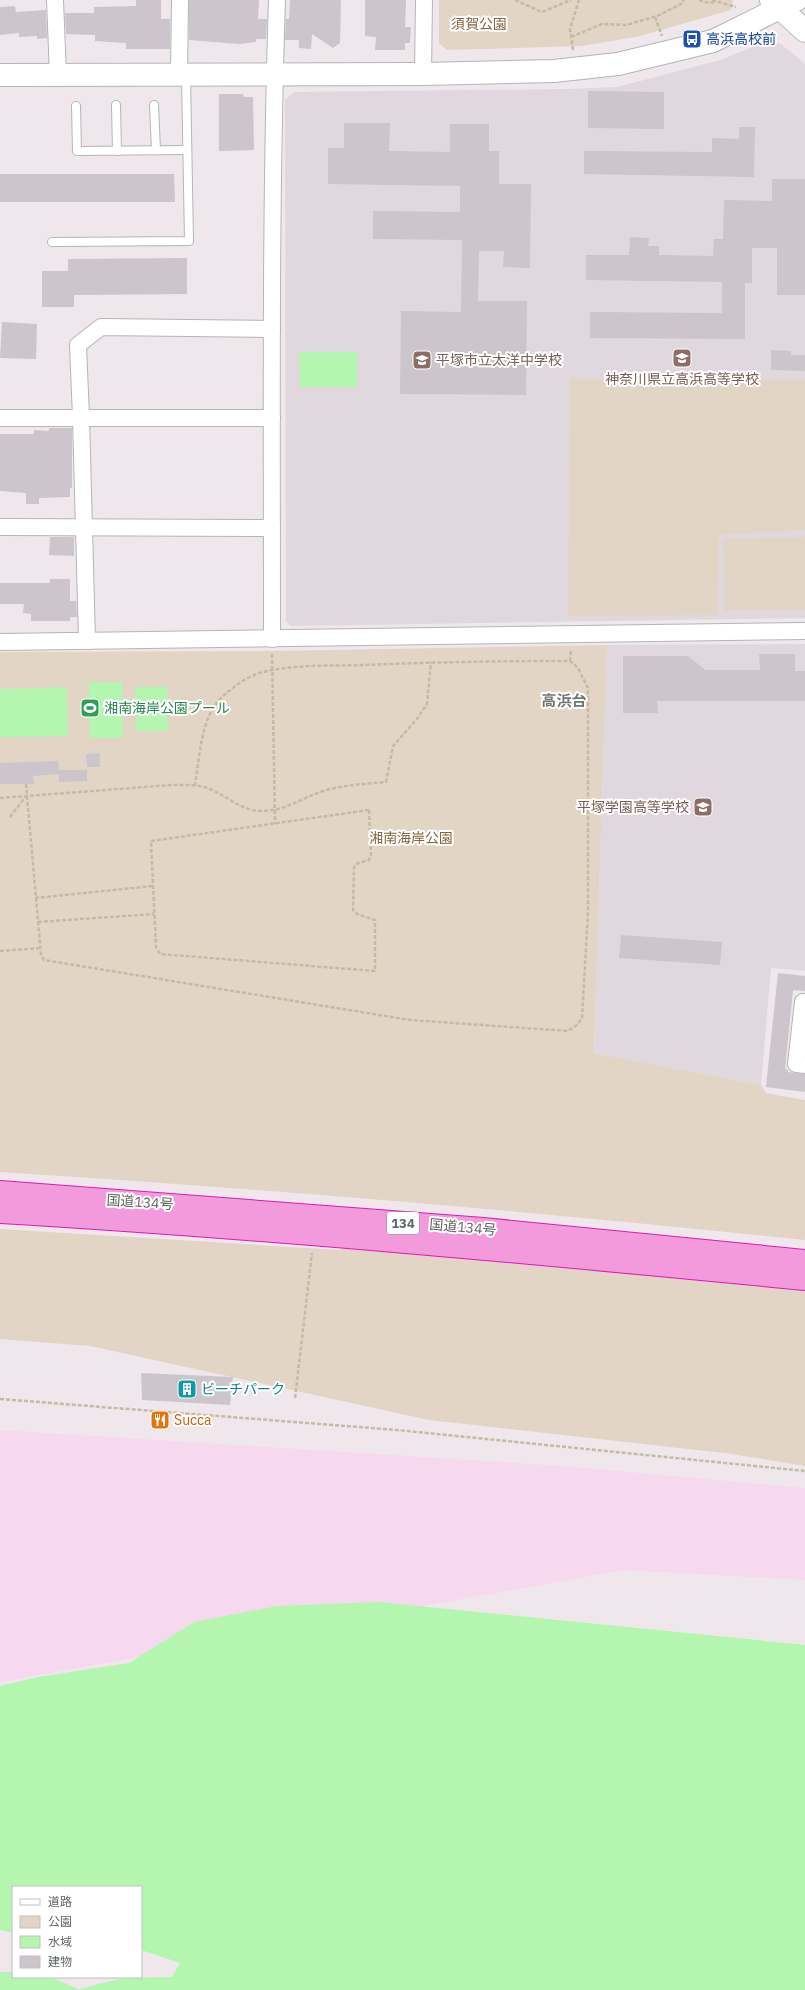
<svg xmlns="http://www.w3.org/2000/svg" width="805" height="1990" font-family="'IBM Plex Sans','Noto Sans JP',sans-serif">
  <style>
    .education { fill: #e1d8df }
    .green { fill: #e3d5c6 }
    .sand { fill: #f7d9ef }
    .water { fill: #b4f6af; fill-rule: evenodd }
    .pier { fill: #efe7ec }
    .building { fill: #ccc5cb }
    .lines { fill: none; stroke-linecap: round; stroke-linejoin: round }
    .lane-casing { stroke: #b2b7b2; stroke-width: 10 }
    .street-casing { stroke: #b2b7b2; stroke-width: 18 }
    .secondary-casing { stroke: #b1b7b2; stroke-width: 24 }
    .highway-casing { stroke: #dc19b8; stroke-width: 24 }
    .path { stroke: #c3bca0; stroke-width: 2.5; stroke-dasharray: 4 2; stroke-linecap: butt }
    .lane { stroke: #fff; stroke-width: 8 }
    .street { stroke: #fff; stroke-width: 16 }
    .secondary { stroke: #fff; stroke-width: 22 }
    .highway { stroke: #f29adc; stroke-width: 22 }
    .labels { text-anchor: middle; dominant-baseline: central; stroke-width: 4; stroke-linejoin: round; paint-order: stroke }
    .shield { fill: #fff; stroke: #8e938f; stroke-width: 1 }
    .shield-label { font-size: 13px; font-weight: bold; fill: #5e655f }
    .park-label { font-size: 14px; fill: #836440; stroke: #fff }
    .transit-label { font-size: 14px; fill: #164399; stroke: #fff; text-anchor: start }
    .education-label { font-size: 14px; fill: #785e54; stroke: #fff; text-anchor: start }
    .leisure-label { font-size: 14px; fill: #27864d; stroke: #fff; text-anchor: start }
    .street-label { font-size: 14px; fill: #5e655f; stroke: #fff }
    .culture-label { font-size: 14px; fill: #0d838f; stroke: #fff; text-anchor: start }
    .food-label { font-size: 14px; fill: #c56008; stroke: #fff; text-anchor: start }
    .neighbourhood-label { font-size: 15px; font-weight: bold; fill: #6f776f; stroke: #fff }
  </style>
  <rect width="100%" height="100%" fill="#efe7ec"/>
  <g class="education">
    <path d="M768,41L781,44L805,64V618L290,626L286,621L285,100L294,92L566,89L617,87L720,60Z"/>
    <path d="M805,644V971L771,968L761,1085L594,1053L607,645Z"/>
  </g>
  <g class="green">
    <path d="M439,0H733L731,10L636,37L582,46L447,50L439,43Z"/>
    <path d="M570,379L805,380V530L719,535L718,615L568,616Z"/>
    <path d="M805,537V610L724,611L723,538Z"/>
    <path d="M607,645L594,1053L761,1085L766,1093L805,1100V1240C537,1212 269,1189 0,1172V652L272,651Z"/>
    <path d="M0,1229L340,1250L356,1238L805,1289V1466L732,1454L429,1420L90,1346L0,1339Z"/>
  </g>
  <path class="sand" d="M0,1430L563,1466L805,1488V1580L624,1570L0,1682Z"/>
  <g class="water">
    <path d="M299,352H357V387H300Z"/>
    <path d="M89,682H122L123,738H90Z"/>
    <path d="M67,687L68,736L0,737V689Z"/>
    <path d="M135,687H167L168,731H136Z"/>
    <path d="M379,1602L805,1645V1990H0V1686L38,1677L129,1663L194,1622L277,1606ZM13,1887H141V1977H13Z"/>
  </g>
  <g class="pier">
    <path d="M0,1930L13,1933V1972H0Z"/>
    <path d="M141,1950L180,1963L172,1977L124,1978L79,1989L50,1977H141Z"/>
  </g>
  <g class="building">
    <path d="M136,0H161V19H170V49H126V43L95,41V35L66,34L65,13H94V7L136,6Z"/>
    <path d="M189,0H259L258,19H267L266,39H256V42L239,44L189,40Z"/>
    <path d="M290,0H341L340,43L333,48L312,34L311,49L299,48V40H285L286,19H289Z"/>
    <path d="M365,0H406L405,27H411L410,43H405V50H375L376,37L365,36Z"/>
    <path d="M15,6L16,12L46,10L47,38L37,39V36L19,37V33L0,35V7Z"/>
    <path d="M588,91L664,92V129L588,128Z"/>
    <path d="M219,94H243L244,97H253L254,150L219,151Z"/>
    <path d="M344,123H390L389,151L450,152V124H489V151H499V184H531L530,268L503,267L504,251H479L478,301H527L526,395L400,394L401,311L461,312L462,240L373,239V211L460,212V186L328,184V148H344Z"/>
    <path d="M739,127H755L754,177L584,174V151L712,152V138L739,139Z"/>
    <path d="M0,174H174L175,202H0Z"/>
    <path d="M772,179H805V295H777V248H752V283H745V339L590,338V312L722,313V282L586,280V255H629L630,237L649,238L648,246H659V255L713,256L714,239H723L724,200L772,201Z"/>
    <path d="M187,258V294L74,295V307H42V271H68V259Z"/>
    <path d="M2,322L37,324L36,359L0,358Z"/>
    <path d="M771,350L791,351V355H805V371L771,370Z"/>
    <path d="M49,428H72V488H70V497L39,498V504H26V493L0,491V434H34V430L49,431Z"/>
    <path d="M50,537H74V556L49,555Z"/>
    <path d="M50,579H70V601H76L77,617H70V621H31V614L23,613L24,604H0V583H50Z"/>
    <path d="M759,654H795V671H805V701H657L658,713H623V656H688L705,670H760Z"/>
    <path d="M100,753V767H87L86,754Z"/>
    <path d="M58,761L59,770H87V781L59,782V774L33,776L34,784H0V763Z"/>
    <path d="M621,935L722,942L720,965L619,958Z"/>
    <path d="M778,973L805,976V991L793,990L785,1069L788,1070V1072L805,1074V1092L766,1087Z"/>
    <path d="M141,1373L233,1377L230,1405L142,1400Z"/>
  </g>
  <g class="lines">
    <defs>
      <g id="lane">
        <path d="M116,105L117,151"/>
        <path d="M154,105L156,150"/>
        <path d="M76,106L77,151L187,150"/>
        <path d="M52,242L189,241L186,76"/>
      </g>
      <g id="street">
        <path d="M55,0L58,75"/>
        <path d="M423,74L424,0"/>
        <path d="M179,75L180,0"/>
        <path d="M0,418H272"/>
        <path d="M0,527L272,528"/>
        <path d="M272,639C272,426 270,213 277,0"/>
        <path d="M87,641L81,417L78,345L101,327L272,329"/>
        <path d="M0,642L805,631"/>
        <path d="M805,1002H803L796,1064L805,1065"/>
      </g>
      <g id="secondary">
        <path d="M771,0L805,31"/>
        <path d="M0,75L423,74L554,71L618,64L713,41L796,0"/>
      </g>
      <g id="highway">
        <path d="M0,1192L483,1229L805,1261"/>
        <path d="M0,1212C269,1228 537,1253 805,1279"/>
      </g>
    </defs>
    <use href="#lane" class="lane-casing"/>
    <use href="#street" class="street-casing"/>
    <use href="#secondary" class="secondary-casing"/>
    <use href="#highway" class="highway-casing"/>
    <g class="path">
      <path d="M515,0L542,12L571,0"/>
      <path d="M699,0L709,3L714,2"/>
      <path d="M712,0L736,7"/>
      <path d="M655,17L662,36"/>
      <path d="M571,37L602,24L626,25L657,16L681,4L684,0"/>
      <path d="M573,50L570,29L579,0"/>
      <path d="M272,654L275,824"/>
      <path d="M570,661L571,649"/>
      <path d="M26,784L41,955L44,960L410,1020L568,1031L577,1025L582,1018L588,912V688L578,668L570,661C502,661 434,662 366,665C332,666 296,664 263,672C248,676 234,686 222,697C200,718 200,757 195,785"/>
      <path d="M0,798L171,785C183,785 196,784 207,788C227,795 240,811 262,811C287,810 300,799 323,791C343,785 364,784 386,782L393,746L417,719L427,704L431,662"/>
      <path d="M369,810L371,854L369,860L358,863L354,867L353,910L357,914L375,920V971L160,954L156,947L151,841Z"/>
      <path d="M10,817L26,796"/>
      <path d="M35,898L153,886"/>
      <path d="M38,922L154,914"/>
      <path d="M0,951L40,948"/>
      <path d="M295,1398L312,1253"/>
      <path d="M0,1399L397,1430L805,1471"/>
    </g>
    <use href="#lane" class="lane"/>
    <use href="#street" class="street"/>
    <use href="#secondary" class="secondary"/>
    <use href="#highway" class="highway"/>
  </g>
  <defs>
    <symbol id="bus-square" viewBox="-11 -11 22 22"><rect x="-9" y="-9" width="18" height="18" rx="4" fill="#1a4fb4" stroke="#fff"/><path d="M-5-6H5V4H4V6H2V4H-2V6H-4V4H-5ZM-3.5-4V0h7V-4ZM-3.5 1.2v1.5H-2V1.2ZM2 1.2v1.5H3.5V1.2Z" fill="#fff"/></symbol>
    <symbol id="school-square" viewBox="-11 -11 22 22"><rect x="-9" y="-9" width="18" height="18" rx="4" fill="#8d6e63" stroke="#fff"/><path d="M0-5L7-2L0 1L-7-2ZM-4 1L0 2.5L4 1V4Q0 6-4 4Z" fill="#fff"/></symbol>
    <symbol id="stadium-square" viewBox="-11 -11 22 22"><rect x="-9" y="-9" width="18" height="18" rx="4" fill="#2e9e5b" stroke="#fff"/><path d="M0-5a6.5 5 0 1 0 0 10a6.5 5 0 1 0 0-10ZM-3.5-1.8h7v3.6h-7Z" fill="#fff"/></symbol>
    <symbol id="building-square" viewBox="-11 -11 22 22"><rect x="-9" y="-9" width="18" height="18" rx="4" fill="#0f9aa8" stroke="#fff"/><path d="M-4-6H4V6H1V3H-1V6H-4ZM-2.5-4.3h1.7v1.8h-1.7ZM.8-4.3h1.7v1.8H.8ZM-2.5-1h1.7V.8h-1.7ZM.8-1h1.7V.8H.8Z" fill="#fff"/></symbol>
    <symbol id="restaurant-square" viewBox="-11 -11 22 22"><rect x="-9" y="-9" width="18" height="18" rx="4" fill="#e8710a" stroke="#fff"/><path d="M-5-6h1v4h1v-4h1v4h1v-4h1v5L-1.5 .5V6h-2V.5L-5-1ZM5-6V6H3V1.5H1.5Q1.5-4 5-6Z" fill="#fff"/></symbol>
  </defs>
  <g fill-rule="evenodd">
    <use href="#bus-square" x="681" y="28" width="22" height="22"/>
    <use href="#school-square" x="671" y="347" width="22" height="22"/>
    <use href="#school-square" x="411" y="349" width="22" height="22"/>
    <use href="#stadium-square" x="79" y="697" width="22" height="22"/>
    <use href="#school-square" x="692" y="796" width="22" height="22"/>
    <use href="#building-square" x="176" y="1378" width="22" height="22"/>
    <use href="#restaurant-square" x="149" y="1409" width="22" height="22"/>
  </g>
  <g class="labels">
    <rect class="shield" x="387" y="1212" width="32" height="22" rx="3"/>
    <g class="shield-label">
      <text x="403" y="1223">134</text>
    </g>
    <g class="park-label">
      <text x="479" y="24">須賀公園</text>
      <text x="411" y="838">湘南海岸公園</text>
    </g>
    <g class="transit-label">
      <text x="706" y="39">高浜高校前</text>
    </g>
    <g class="education-label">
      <text x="436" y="360">平塚市立太洋中学校</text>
      <text x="682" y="379" text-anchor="middle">神奈川県立高浜高等学校</text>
      <text x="689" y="807" text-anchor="end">平塚学園高等学校</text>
    </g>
    <g class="leisure-label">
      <text x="104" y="708">湘南海岸公園プール</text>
    </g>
    <g class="street-label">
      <text transform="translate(140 1202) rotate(4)">国道134号</text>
      <text transform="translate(463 1227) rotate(5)">国道134号</text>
    </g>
    <g class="culture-label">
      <text x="201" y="1389">ビーチパーク</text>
    </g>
    <g class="food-label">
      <text x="174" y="1420">Succa</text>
    </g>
    <g class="neighbourhood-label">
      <text x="564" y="700">高浜台</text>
    </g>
  </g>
  <rect x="12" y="1886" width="130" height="92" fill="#ffffff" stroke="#bfc1bf"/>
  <rect x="20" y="1899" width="20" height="6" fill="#ffffff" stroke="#bfc1bf"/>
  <text x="48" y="1906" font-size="12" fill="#5e655f">道路</text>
  <rect x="20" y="1916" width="20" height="12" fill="#e3d5c6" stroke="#bfc1bf"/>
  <text x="48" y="1926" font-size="12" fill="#5e655f">公園</text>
  <rect x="20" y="1936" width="20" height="12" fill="#b4f6af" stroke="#bfc1bf"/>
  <text x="48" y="1946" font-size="12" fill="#5e655f">水域</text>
  <rect x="20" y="1956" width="20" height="12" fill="#ccc5cb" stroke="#bfc1bf"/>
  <text x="48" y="1966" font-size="12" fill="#5e655f">建物</text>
</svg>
